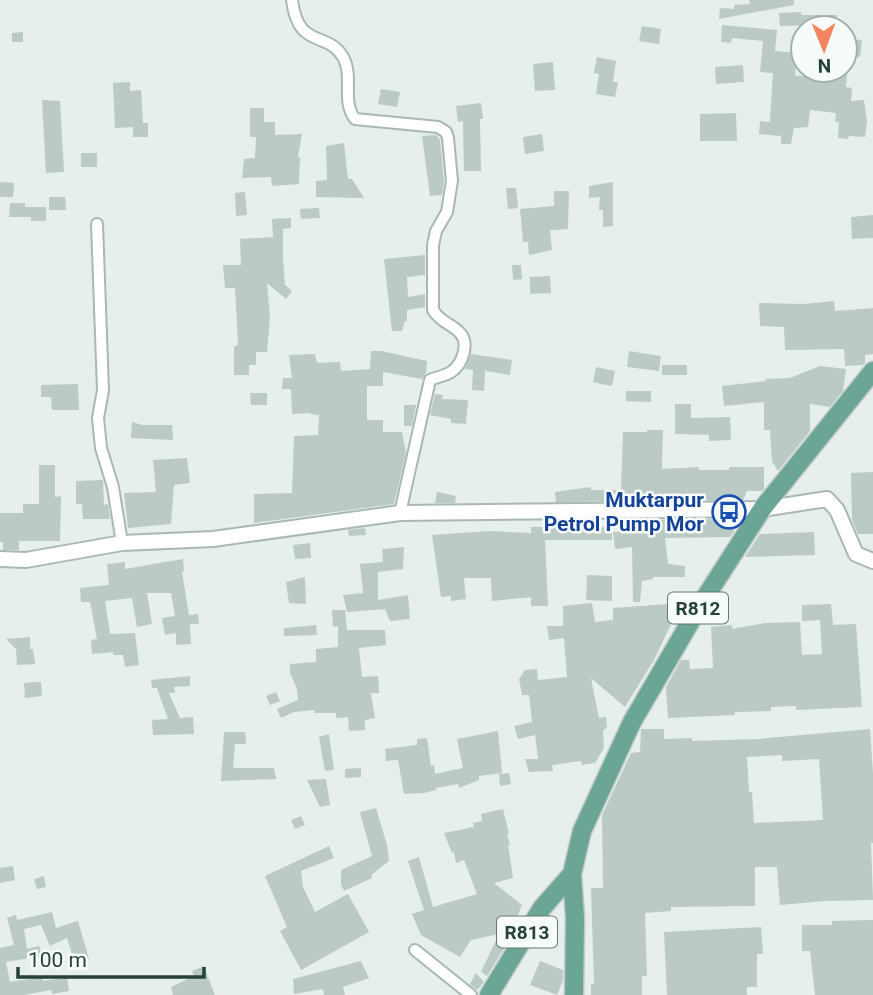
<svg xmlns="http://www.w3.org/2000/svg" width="873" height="995" font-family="Roboto,sans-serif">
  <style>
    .building { fill: #bbcac4; fill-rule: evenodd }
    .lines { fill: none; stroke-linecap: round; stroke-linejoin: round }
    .minor-casing { stroke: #a8b8b2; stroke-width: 14 }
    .tertiary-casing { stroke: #a8b8b2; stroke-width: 18 }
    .primary-casing { stroke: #c2cac8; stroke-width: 21 }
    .minor { stroke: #fff; stroke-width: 10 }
    .tertiary { stroke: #fff; stroke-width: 14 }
    .primary { stroke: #6aa596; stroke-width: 18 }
    .labels { text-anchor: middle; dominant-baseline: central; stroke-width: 5; stroke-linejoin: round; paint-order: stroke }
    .shield { fill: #f7fbf9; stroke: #637a73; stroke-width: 2 }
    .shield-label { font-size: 19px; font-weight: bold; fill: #24423a }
    .transit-label { font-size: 21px; font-weight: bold; fill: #164399; stroke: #f7fbf9; text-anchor: end }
  </style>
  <rect width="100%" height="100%" fill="#e6efeb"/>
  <g class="building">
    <path d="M749,0H794V5L719,19L720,8L734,9V5L750,4Z"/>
    <path d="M801,12V15H837L835,28H824L825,25L780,26L779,13Z"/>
    <path d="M722,25L777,30L775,51L797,53L795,76L818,75L819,70H847L846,87L852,88L851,101L864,100L867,121L865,137L849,136L848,139L838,138L839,122H835L836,113L810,110L808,127L794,128L791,144H781V136L759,134L760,121L770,122L772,88L773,73L760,72L763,41L732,38L731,43L721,42Z"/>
    <path d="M642,26L661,29L659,44L639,41Z"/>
    <path d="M23,32V42H12V33Z"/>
    <path d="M845,39L862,40L860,57L845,56Z"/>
    <path d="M597,57L616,61L613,82H618L615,97L596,94L599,74L594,73Z"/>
    <path d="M553,62L555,90L535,91L533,64Z"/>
    <path d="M743,65L744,82L716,84L715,67Z"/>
    <path d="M130,82V91L141,90L143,123H148V137H133V127L115,128L113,83Z"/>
    <path d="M381,89L400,92L397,107L378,104Z"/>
    <path d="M42,100L60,101L64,172L46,173Z"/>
    <path d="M481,103L483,119H480L481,171H464L463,121L458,122L456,106Z"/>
    <path d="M250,108H264V122H275V135L302,134L298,157H300L299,184L272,186L271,177L242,178L244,159L255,158L256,137H250Z"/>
    <path d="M736,113L737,141H700V114Z"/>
    <path d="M542,134L544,151L525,154L523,137Z"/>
    <path d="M436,135L440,140L444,181L442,195L430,196L422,136Z"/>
    <path d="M344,143L348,179H352L364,198L316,197V181L327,180L326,146Z"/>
    <rect x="81" y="153" width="16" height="14"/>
    <path d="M0,182L14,183L13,197H0Z"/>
    <path d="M613,182V226L603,227V210H599L600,197L589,198V186Z"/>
    <path d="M506,188H516L518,208L508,209Z"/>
    <path d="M554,191H569L568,229L550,230L552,250L529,255L528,242H523L520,209L554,206Z"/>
    <path d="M245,192L247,215L236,216L235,193Z"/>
    <path d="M49,197H65L66,210H49Z"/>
    <path d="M10,203H25V207H46V221H31V217H9Z"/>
    <path d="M319,208L320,218L301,219L300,209Z"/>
    <path d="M873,215V238L852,239L851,217Z"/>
    <path d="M291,218V228L283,229V259L285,285L292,291L286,299L267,283L270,318L267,352H256V365H249V375H234V346H237L238,340L235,288H225L223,265H241L240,239L273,237L272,219Z"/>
    <path d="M425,255V275L407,277L408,297L425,294V307L407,310V321H405L402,331H392L384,259Z"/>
    <path d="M512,265H521L522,279L513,280Z"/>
    <path d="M550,276L551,293L530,294V277Z"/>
    <path d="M834,301L835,311L873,308V354L865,355V363L863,365L845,366L844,349L785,350L784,327L760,326L759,303L803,304Z"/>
    <path d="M371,351H382L427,361L426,373L422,379L383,372V386H367V420H383V432H402L406,453L394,504L254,523V494L292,493L294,436L318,435L319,415L310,414V413L292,414L291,389H282L283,378H292L289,355L315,354L317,363L340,362L341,371L370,369Z"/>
    <path d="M629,351L661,356L659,371L627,367Z"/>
    <path d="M471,354L512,360L510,375L485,371L484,391L472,390L473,370L465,369Z"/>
    <rect x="662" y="365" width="25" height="10"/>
    <path d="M820,366L846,369L843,391L830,407L810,404V431L778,471L772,461L770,430H764V402L724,406L722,386L766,381V379L790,378Z"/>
    <path d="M596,367L615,371L612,386L593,382Z"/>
    <path d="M78,384L79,410H52L51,397H41V385Z"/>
    <path d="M626,391H651V402L626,401Z"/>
    <path d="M250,393H267V405H251Z"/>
    <path d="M435,394L443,395L442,399L468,400L466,424L451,423V419L430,415Z"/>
    <path d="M675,404H691V418L730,417L731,440L709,441V435L675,434Z"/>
    <path d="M404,405H416L412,426H404Z"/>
    <path d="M132,422L142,425H172L173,440L131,438Z"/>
    <path d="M647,430H663L662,469L699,467V470H729V467H764V489L762,491H747L743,500L556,502L555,492L591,487V490H621L623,432H647Z"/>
    <path d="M187,458L190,483L174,485L171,524L128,528L124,493L156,492L153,460Z"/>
    <path d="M39,465H55V497L61,496L60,541H19V550H3V542H0V513H23V504H39Z"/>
    <path d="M873,472V534H858L852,520L851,473Z"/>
    <path d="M103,480L104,505L108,504L110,519H83L82,504H76V481Z"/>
    <path d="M437,492L456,496L455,503H435Z"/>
    <path d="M725,519V524H733L734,532L730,537L665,538L668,564L685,566V577H653V579L642,581L640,602H633L632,547L615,549L613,532L652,530L651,520Z"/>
    <path d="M531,527H612V540H545L548,606H531V597L492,601L491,578H464L466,599L451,601V596L441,597L432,535L488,531L531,533Z"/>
    <path d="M365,528L366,535L349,536L348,530Z"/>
    <path d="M814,532L815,555L745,557L760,534Z"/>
    <path d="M310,543L311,558L295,559L293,545Z"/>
    <path d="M404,547L403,569L378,572V600L408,595L410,619L390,621L385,609L347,612L343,595L363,593L360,564L383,562L382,549Z"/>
    <path d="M183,559L184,571L182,572L189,615L198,614L199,624H190L191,644L176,645V633L165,635L162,618L175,616L171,593H147L152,624L137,627L132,598L105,601L110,634L135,633L139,665L125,667L123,655H113V652L92,654L91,640L97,639L90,602H81L80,588L109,585L107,564L125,562V569Z"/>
    <path d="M587,575L612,576V601L586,600Z"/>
    <path d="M305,577L306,604L289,603L286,582Z"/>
    <path d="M592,603L595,622L613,620V608L681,603L654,660L625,707L591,678L599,718L606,717L607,728L603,730L604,748L595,763L582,765L581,761L552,765L553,771L529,772L525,759H538L535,735L518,739L514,726L532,722L529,695H522L519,679L525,670L537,669L538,680L567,677L564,638L549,640L547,626H563V606Z"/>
    <path d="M831,604L833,625L856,624L862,707L796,710V706L771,707V711L735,712V715L668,718L666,687L681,660H689L690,669L713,668L711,627L732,625V629L765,623L800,622L802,655L822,654L820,620L802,621V605Z"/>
    <path d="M332,610H345L347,630H385L386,645L359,648L362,677L378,676L379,693H371L375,718L365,720V730L349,731L348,717L336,718V713H314L315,710L294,712L281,718L277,709L298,700L297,689L290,673V664L316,662V649L338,647V626L333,627Z"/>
    <path d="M316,625L317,635L284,636V628Z"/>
    <path d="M30,637V649H33L35,664L17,665L16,649L6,639Z"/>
    <path d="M190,676V686L174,687L175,693H169L180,718L193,717L194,734L153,735L152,720L168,719L157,688H152L151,680Z"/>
    <path d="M41,682L42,696L25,698L24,683Z"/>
    <path d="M276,692L280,701L270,705L266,696Z"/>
    <path d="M641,729H664V739L692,738V741L757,739L870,729L873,773V843H871L873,900L826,901L780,905L777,867H755V906L671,907V911L645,913L647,976H642V995H591V984H594L591,888H603L602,815L631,753L640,752ZM782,755V761L819,759L823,820L754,823L752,792H749L747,757Z"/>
    <path d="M498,731L502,773L479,776V780L459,788L458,784L436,788V790L424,793L404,794L398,760L386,761L385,749L417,745V739L427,738L431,766L434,765L435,774L463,768L457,739Z"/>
    <path d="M224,732H245L246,744H235L233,768H274L276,779L221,781Z"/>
    <path d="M329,734L334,770L325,771L319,737Z"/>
    <path d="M361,768V777L345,778V769Z"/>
    <path d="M509,773L511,784L500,786L499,774Z"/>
    <path d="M326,779L330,805L320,807L307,780Z"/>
    <path d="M376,808L387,845L389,861L371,875L372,878L344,891L341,884V870L372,856L360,812Z"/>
    <path d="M503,809L509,834H507L510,845H508L513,878L494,883L522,905L505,947L487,976L481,972L499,934L471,940L460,957L421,935L412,914L424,910L408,861L419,857L433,907L477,894L464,860L456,863L454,852L452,853L444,833L474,827L473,823L482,821L481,814Z"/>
    <path d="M301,816L305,825L295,829L291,820Z"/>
    <path d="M329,846L334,858L301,871L303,887L315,912L348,894L369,932L301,970L280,931L287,927L265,876Z"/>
    <path d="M13,866L15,880L0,883V868Z"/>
    <path d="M44,876L46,887L37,889L34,879Z"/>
    <path d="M52,912L56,928L78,921L89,959L75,963L67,938L50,946L41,925L24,929L27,949L39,946L42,956L6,962L10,982L42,977L43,981L67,977L69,991L52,994L51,990L24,995H0V948L14,945L7,918L16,915L17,920Z"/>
    <path d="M873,920V995H815L810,951H802V925H832V921Z"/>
    <path d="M761,927L763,954H757V987H747V995H667L664,932Z"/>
    <path d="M361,961L369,978L343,987L345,995H324L323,989L294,994L293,979Z"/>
    <path d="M540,961L563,970V980L557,995L530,985Z"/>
    <path d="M204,966L215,995H173L171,987L194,976L192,971Z"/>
    <path d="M476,973L484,982L477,990L470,984Z"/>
  </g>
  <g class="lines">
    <defs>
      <g id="minor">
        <path d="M292,0C298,50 327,30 343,57C354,76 341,101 355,119L438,127L446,132L448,138L452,181L447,212L436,231L433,245V310C440,322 450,323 459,332C470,342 463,364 451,372C445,376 436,377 430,380L400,513"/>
        <path d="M97,224L103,390L98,418L101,448L113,487L122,543"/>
        <path d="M415,950L471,995"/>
      </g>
      <path id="tertiary" d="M0,559L26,560L122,543L213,539L400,513L762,509L827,499L837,510L856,554L873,561"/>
      <g id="primary">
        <path d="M489,995L542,908L572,874"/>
        <path d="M574,995L575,918L572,874L582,831L632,722L699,607L762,509L873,371"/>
      </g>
    </defs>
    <use href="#minor" class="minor-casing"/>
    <use href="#tertiary" class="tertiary-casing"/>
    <use href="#primary" class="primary-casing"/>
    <use href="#minor" class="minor"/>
    <use href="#tertiary" class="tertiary"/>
    <use href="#primary" class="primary"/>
  </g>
  <defs>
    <symbol id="bus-ring" viewBox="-11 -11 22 22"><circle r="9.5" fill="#f7fbf9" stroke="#1a4fb4" stroke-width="1.5"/><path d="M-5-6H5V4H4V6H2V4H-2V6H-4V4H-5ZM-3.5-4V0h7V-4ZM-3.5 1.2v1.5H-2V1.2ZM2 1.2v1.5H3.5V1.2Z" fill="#1a4fb4"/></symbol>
  </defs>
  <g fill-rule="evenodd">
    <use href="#bus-ring" x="710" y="493" width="38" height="38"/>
  </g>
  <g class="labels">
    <g class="shield">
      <rect x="668" y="592.5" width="60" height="31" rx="5"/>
      <rect x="497" y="916.5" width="60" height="31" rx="5"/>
    </g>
    <g class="shield-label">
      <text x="698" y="608">R812</text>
      <text x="527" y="932">R813</text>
    </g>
    <g class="transit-label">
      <text x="704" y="500">Muktarpur<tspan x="704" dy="24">Petrol Pump Mor</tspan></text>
    </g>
  </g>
  <g transform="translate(824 49) rotate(179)"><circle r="33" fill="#f7fbf9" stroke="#a3b1ad" stroke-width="2"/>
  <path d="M0-5L12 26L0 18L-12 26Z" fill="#f4845f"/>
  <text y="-10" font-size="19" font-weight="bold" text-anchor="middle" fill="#24423a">N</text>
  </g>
  <path d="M18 967v10h186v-10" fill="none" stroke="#24423a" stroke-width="3.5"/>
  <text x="28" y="967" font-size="21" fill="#24423a" stroke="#f7fbf9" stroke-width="5" paint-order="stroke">100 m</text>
</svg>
